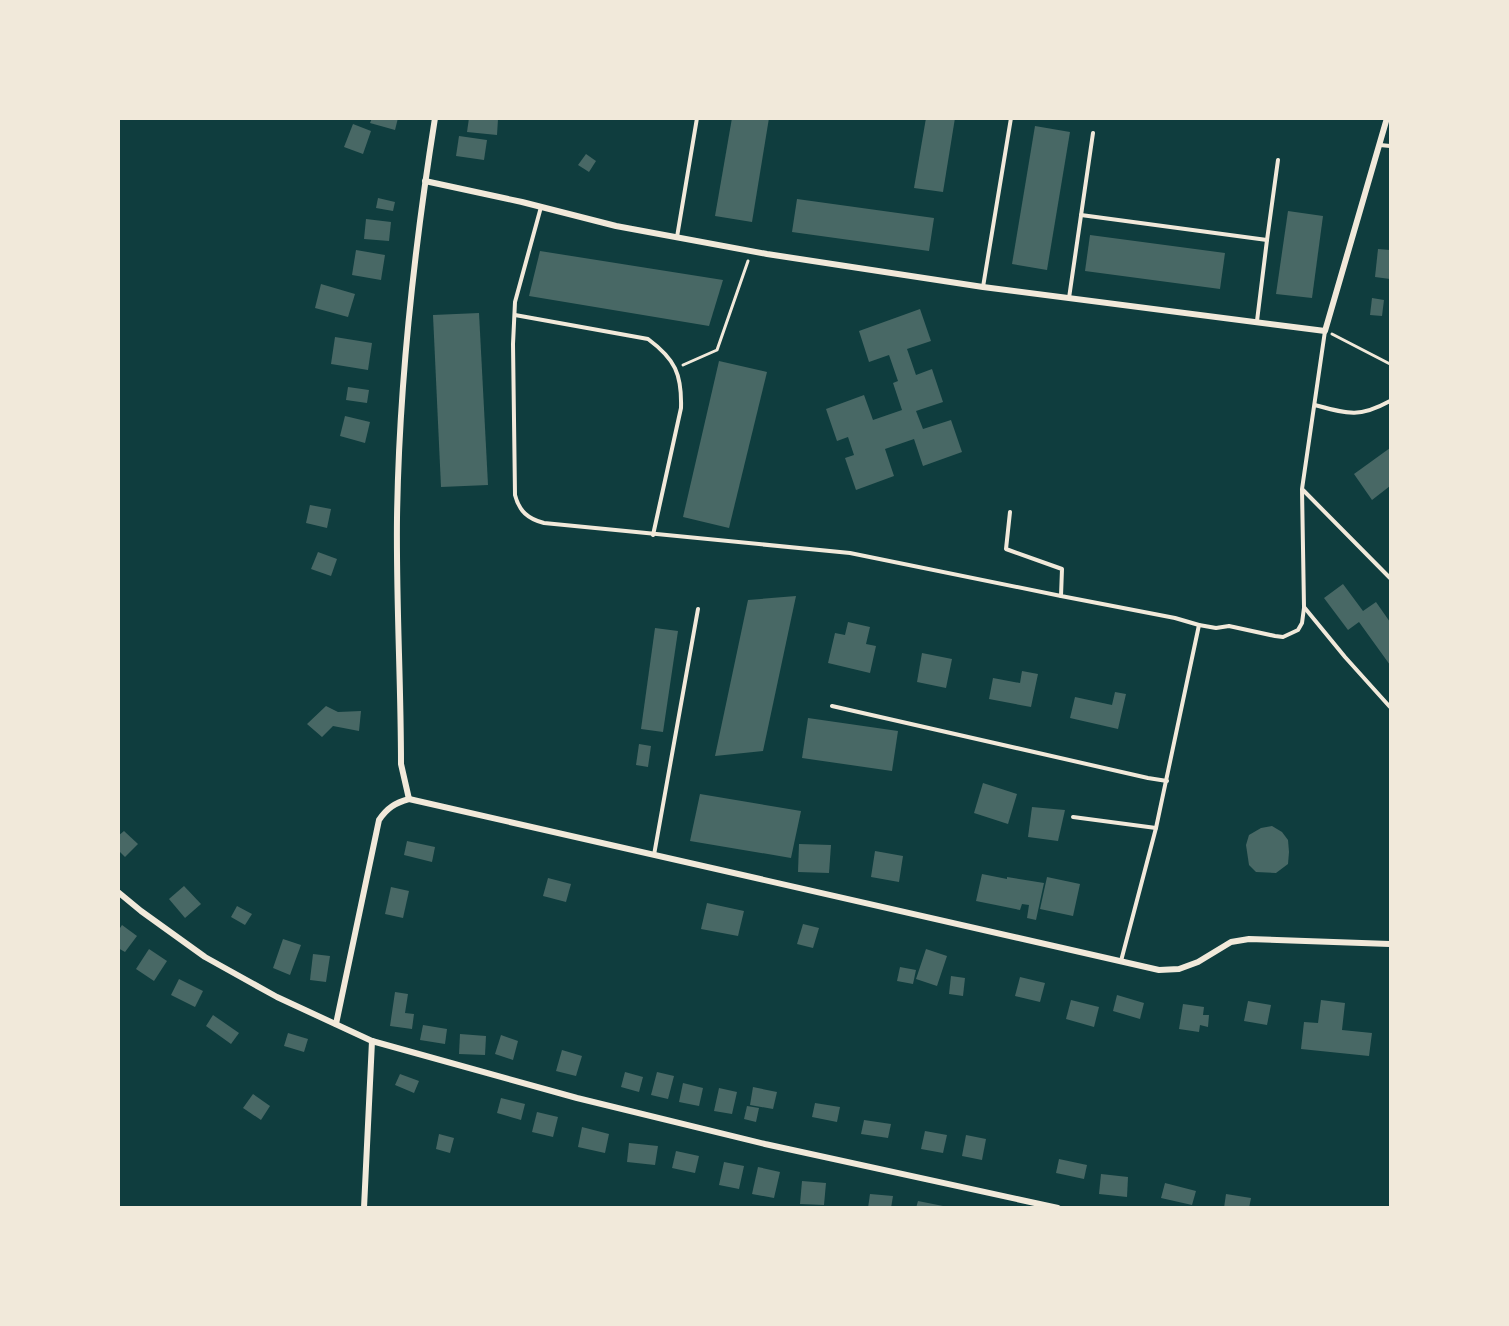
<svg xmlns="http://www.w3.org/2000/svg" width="1509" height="1326" font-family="Arial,sans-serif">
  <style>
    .building { fill: #486865 }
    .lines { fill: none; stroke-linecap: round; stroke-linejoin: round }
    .path { stroke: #f1e9da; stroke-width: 3 }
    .service { stroke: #f1e9da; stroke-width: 4 }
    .minor { stroke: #f1e9da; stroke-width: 6 }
  </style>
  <rect width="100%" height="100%" fill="#0f3d3e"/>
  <g class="building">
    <path d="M372,118H398L395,130L370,123Z"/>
    <path d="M469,118L498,119L497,135L467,132Z"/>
    <path d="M732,118H769L752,222L715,216Z"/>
    <path d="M926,118H955L943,192L914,188Z"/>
    <path d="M353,124L371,131L363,154L344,147Z"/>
    <path d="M1035,126L1070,132L1047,270L1012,264Z"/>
    <path d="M459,136L487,140L484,160L456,156Z"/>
    <path d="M586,154L596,161L589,172L578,165Z"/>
    <path d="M378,198L395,202L393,211L376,208Z"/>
    <path d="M797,199L934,218L929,251L792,232Z"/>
    <path d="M1288,211L1323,216L1312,298L1276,294Z"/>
    <path d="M366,219L391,222L389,241L364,239Z"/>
    <path d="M1090,235L1225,253L1220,289L1085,271Z"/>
    <path d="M1378,249L1390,250V279L1375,277Z"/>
    <path d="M356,250L385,255L381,280L352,275Z"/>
    <path d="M540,251L723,280L709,326L529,296Z"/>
    <path d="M321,284L355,294L348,317L315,308Z"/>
    <path d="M1372,298L1384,300L1382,316L1370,315Z"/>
    <path d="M920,309L931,341L907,349L916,375L932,369L943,402L916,411L923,429L951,420L962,452L923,466L914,439L885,449L894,476L856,490L845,458L854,455L848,437L837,441L826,409L864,395L873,420L902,410L893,383L898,381L889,355L869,362L859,331Z"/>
    <path d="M479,313L488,485L441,487L433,315Z"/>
    <path d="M335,337L372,343L368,370L331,364Z"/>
    <path d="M719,361L767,372L729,528L683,517Z"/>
    <path d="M348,387L369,390L367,403L346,400Z"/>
    <path d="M345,416L370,422L365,443L340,436Z"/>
    <path d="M1390,448V486L1372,500L1354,474Z"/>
    <path d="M310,505L331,509L327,528L306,523Z"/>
    <path d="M318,552L337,559L331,576L311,569Z"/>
    <path d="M1343,584L1363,611L1376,602L1390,622V665L1359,622L1348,630L1324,598Z"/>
    <path d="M796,596L763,751L715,756L748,600Z"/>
    <path d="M848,622L870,627L866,644L876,646L870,673L828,663L835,633L845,635Z"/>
    <path d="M655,628L678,631L663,732L641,729Z"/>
    <path d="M922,653L952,659L946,688L917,682Z"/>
    <path d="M1022,671L1038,674L1031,707L989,699L993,678L1020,683Z"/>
    <path d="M1115,692L1126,694L1118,729L1070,718L1075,697L1112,705Z"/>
    <path d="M326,706L338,712L361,711L359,731L333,726L322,737L307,724Z"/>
    <path d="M808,718L898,731L892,771L802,758Z"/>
    <path d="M639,744L651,746L648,767L636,765Z"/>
    <path d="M983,783L1017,794L1008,824L974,813Z"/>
    <path d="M700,794L801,811L791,858L690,841Z"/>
    <path d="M1032,807L1065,810L1058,841L1028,837Z"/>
    <path d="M1272,826L1282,832L1288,840L1289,852L1288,864L1276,873L1256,872L1249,865L1246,845L1249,835L1261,828Z"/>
    <path d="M124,831L138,844L125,857L118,850V836Z"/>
    <path d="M407,841L435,847L432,862L404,855Z"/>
    <path d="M799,844L831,845L829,873L798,872Z"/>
    <path d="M875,851L903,856L899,882L871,877Z"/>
    <path d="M982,874L1007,879V877L1044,883L1036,920L1027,918L1029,905L1022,904L1020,910L976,901Z"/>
    <path d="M1047,877L1080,884L1073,916L1040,909Z"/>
    <path d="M548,878L571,884L566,902L543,896Z"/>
    <path d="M184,886L201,904L185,918L169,899Z"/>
    <path d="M391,887L409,891L403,918L385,914Z"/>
    <path d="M707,903L744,911L738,936L701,929Z"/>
    <path d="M237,906L252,914L245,925L231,917Z"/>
    <path d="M803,924L819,928L813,948L797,944Z"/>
    <path d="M122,925L137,936L125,952L118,948V931Z"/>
    <path d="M283,939L301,945L290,975L273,968Z"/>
    <path d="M149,949L167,961L154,981L136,969Z"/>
    <path d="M926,949L947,956L937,986L916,979Z"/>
    <path d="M313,954L330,956L326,982L310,980Z"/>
    <path d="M900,967L916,970L913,984L897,981Z"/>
    <path d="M951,976L965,978L963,996L949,994Z"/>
    <path d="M1020,977L1045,983L1040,1002L1015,996Z"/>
    <path d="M179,979L203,991L195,1007L171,995Z"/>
    <path d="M395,992L408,994L405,1013L414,1014L412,1029L390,1026Z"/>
    <path d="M1117,995L1144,1003L1140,1019L1113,1011Z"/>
    <path d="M1071,1000L1099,1007L1094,1027L1066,1019Z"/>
    <path d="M1321,1000L1345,1003L1342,1030L1372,1033L1369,1056L1301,1049L1304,1022L1318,1023Z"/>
    <path d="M1248,1001L1271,1005L1267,1025L1244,1021Z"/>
    <path d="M1183,1004L1204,1007L1203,1015H1209L1208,1027L1200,1025L1199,1032L1179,1029Z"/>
    <path d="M213,1015L239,1033L231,1044L206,1026Z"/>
    <path d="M423,1025L447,1029L445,1044L420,1040Z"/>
    <path d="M288,1033L308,1039L304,1052L284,1046Z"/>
    <path d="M460,1034L486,1036L485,1055L459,1054Z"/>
    <path d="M501,1035L518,1041L513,1060L495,1054Z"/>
    <path d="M562,1050L582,1056L576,1076L556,1071Z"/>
    <path d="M625,1072L643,1077L639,1092L621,1087Z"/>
    <path d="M657,1072L674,1076L668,1099L651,1095Z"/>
    <path d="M400,1074L419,1081L414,1093L395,1085Z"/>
    <path d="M683,1083L703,1088L699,1106L679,1102Z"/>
    <path d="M753,1087L777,1092L773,1109L750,1105Z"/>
    <path d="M719,1088L737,1092L732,1114L714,1111Z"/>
    <path d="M253,1094L270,1106L261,1120L243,1108Z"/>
    <path d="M501,1098L525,1104L521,1120L497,1113Z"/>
    <path d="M815,1103L840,1107L837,1122L812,1117Z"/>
    <path d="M747,1106L759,1108L756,1122L744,1119Z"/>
    <path d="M537,1112L558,1117L553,1137L532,1132Z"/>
    <path d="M864,1120L891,1124L888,1138L861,1134Z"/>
    <path d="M582,1127L609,1134L605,1153L578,1147Z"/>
    <path d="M925,1131L947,1135L943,1153L921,1149Z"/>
    <path d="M439,1134L454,1138L450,1153L436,1149Z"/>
    <path d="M966,1135L986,1139L982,1160L962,1156Z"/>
    <path d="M629,1143L658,1146L655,1165L627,1162Z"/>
    <path d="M676,1151L699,1156L695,1173L672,1168Z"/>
    <path d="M1059,1159L1087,1165L1084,1179L1056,1173Z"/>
    <path d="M724,1162L744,1166L739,1189L719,1185Z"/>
    <path d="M758,1167L780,1172L774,1198L752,1194Z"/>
    <path d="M1101,1174L1128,1177L1127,1197L1099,1194Z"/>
    <path d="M802,1181L826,1183L824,1205L800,1204Z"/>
    <path d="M1165,1183L1196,1191L1192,1205L1161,1198Z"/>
    <path d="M870,1194L893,1196L891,1208H868Z"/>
    <path d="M1226,1194L1251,1198L1249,1208H1224Z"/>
    <path d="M918,1201L943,1206V1208H916Z"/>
  </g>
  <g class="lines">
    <g class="path">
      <path d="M1332,334L1390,364"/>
      <path d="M683,365L717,350L748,261"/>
    </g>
    <g class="service">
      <path d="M1380,145L1390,146"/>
      <path d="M541,207L515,302L513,344L515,495C519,511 528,519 544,523L850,553L1061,596"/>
      <path d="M1081,215L1267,240L1257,321"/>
      <path d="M677,237L697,118"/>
      <path d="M1267,240L1278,160"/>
      <path d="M983,287L1011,118"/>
      <path d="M1069,298L1093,133"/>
      <path d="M515,315L648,339C675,359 682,374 681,408L653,535"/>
      <path d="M1325,331L1302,489L1304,607L1345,657L1390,707"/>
      <path d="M1315,405C1348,414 1359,418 1390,401"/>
      <path d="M1303,490L1390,578"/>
      <path d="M1010,512L1006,549L1062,569L1061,596L1175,618L1199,625L1216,628L1229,626L1275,636L1283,637L1298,630L1302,623L1304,608"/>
      <path d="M832,706L1148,778L1167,781"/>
      <path d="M1073,817L1156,828"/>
      <path d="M654,855L698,609"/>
      <path d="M1121,961L1156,828L1199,625"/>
    </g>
    <g class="minor">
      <path d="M425,181L522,202L616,226L767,254L983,287L1325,331L1387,118"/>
      <path d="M409,799L401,764C401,682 396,600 397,518C399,384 414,250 435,118"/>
      <path d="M118,892L141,911L205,957L277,997L372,1041L577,1098L765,1144L1058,1208"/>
      <path d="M336,1024L379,820C387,808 395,803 409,799L1159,970L1179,969L1198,962L1231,942L1249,939L1390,944"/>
      <path d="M364,1208L372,1041"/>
    </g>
  </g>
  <rect width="1509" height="1326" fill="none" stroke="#f1e9da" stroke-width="240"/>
</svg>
